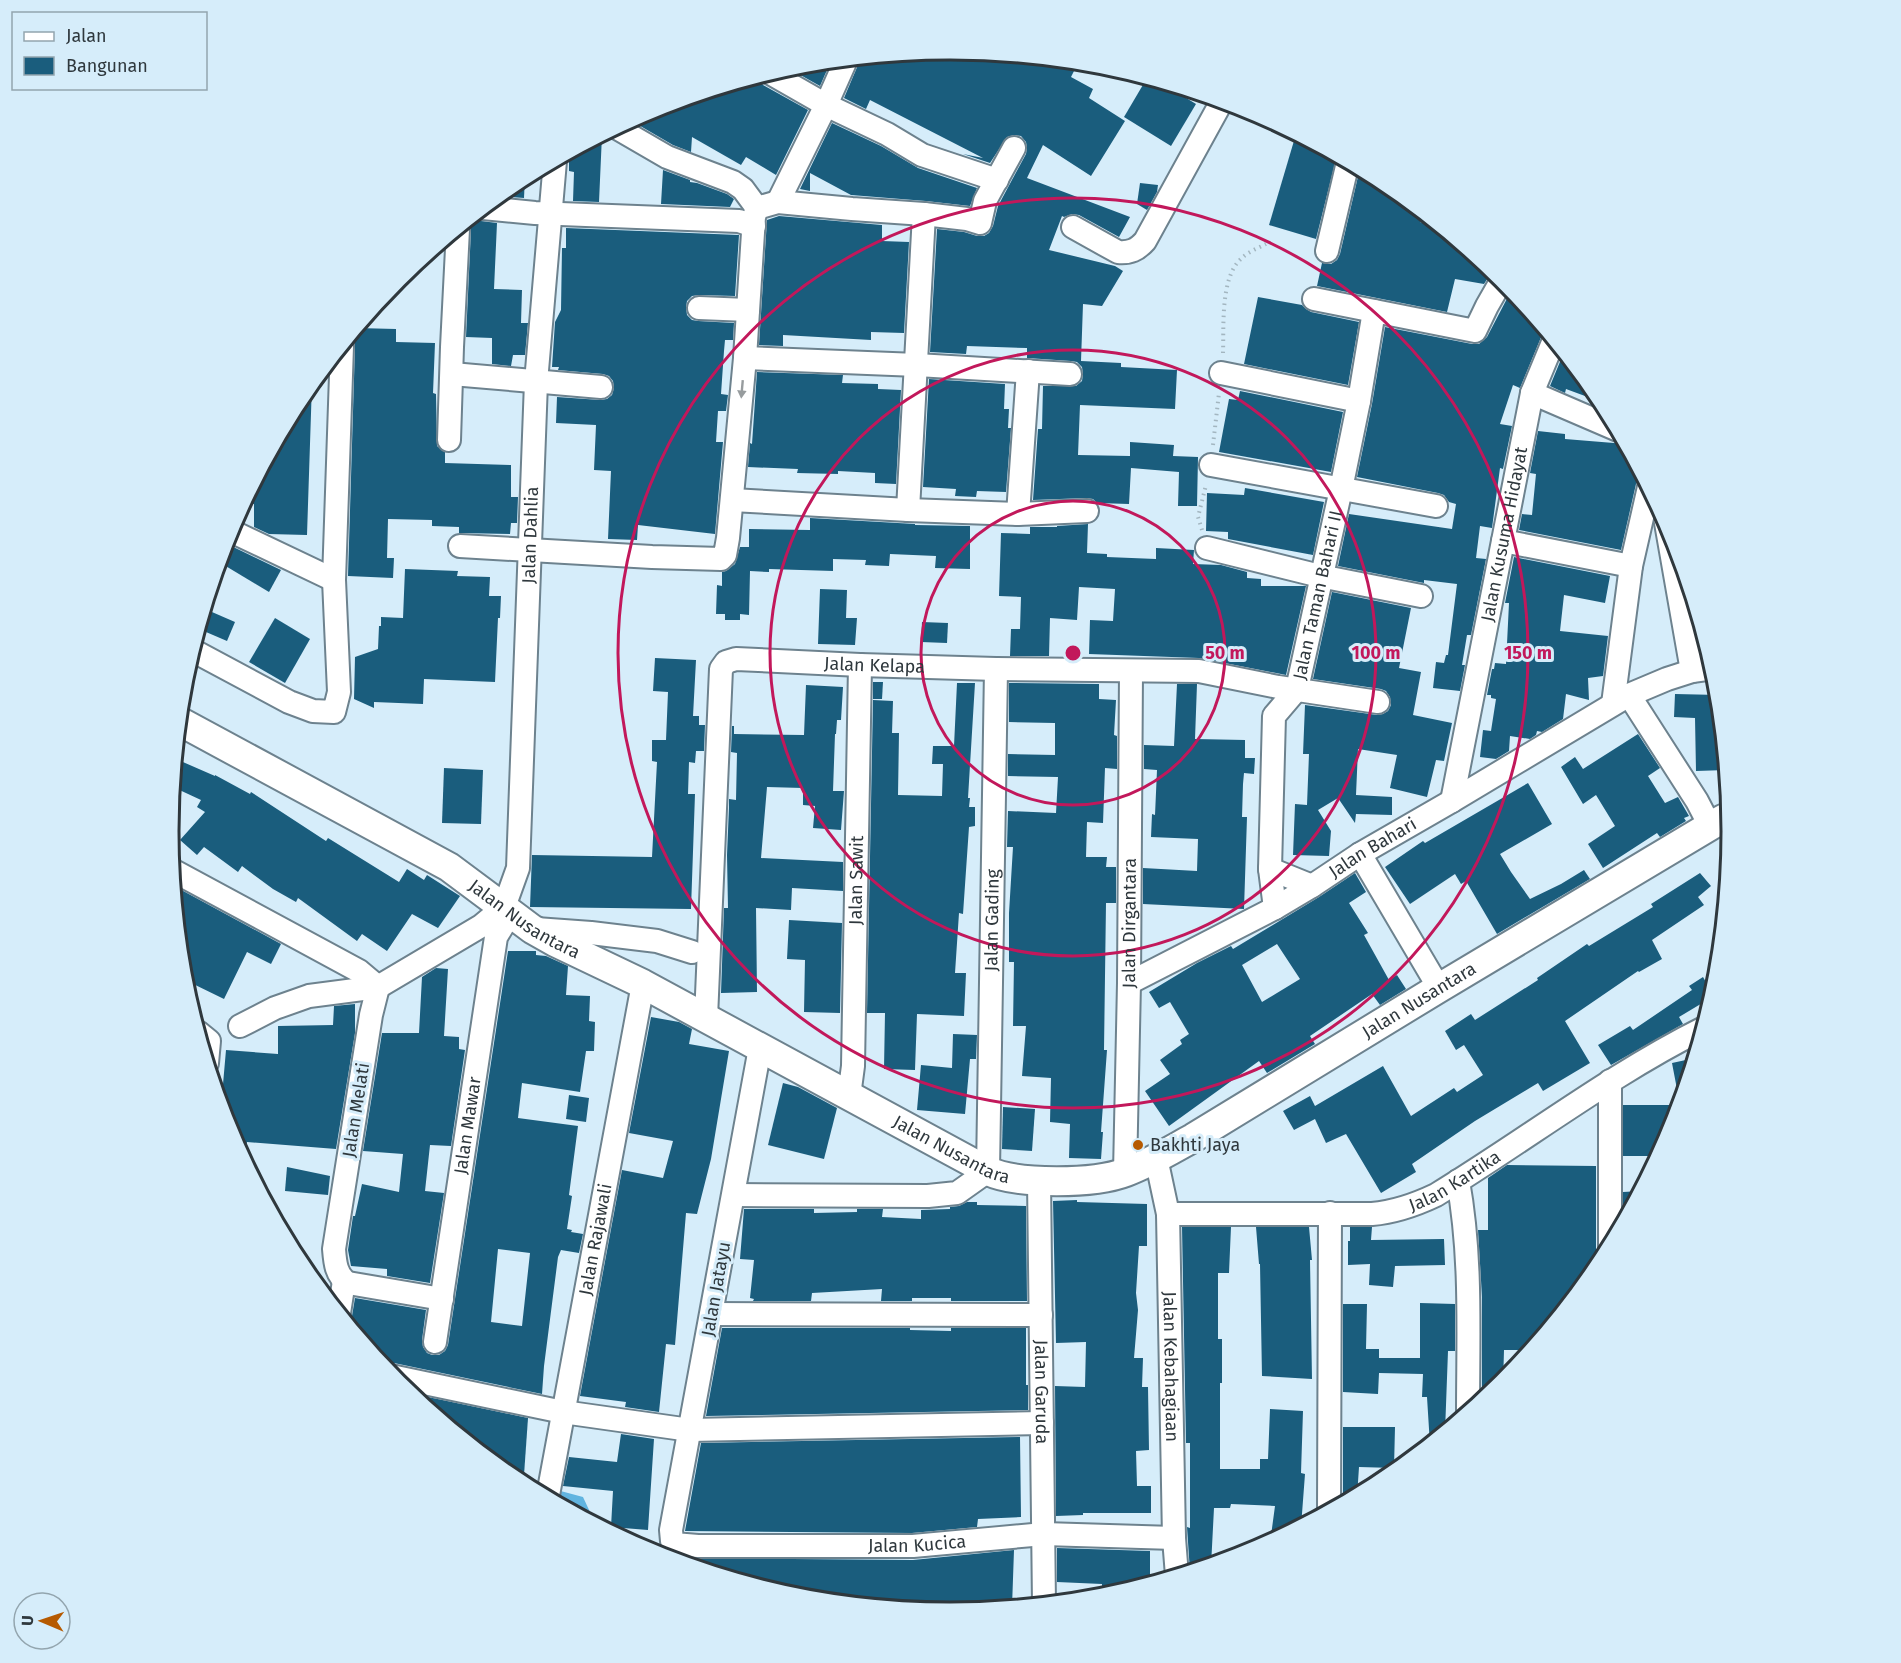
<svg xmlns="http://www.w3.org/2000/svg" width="1901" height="1663" font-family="'Fira Sans',sans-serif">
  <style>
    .forest { fill: #61b4e0 }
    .building { fill: #1a5d7d; fill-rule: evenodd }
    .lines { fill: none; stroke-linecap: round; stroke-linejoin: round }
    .minor-casing { stroke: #6d828e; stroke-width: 26 }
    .major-casing { stroke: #6d828e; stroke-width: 32 }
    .path { stroke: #a3b6c0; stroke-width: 4; stroke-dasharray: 1.5 4.5; stroke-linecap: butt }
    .minor { stroke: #fff; stroke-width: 22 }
    .major { stroke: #fff; stroke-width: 28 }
    .oneway { fill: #979c9e }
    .ring { fill: none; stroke: #c2185b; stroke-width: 3 }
    .poi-dot { fill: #b65a00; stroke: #d6edfa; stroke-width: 2 }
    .labels { text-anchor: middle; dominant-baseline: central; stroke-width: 6; stroke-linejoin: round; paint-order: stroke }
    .street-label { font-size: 18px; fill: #2f383d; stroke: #d6edfa }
    .poi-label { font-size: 18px; fill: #2f383d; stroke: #d6edfa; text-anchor: start }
    .rim { fill: none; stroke: #2f383d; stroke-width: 3 }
    .centre { fill: #c2185b; stroke: #d6edfa; stroke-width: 3 }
    .ring-label { font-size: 18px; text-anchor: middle; font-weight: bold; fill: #c2185b; stroke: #d6edfa; stroke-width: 6; stroke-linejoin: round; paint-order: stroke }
  </style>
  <rect width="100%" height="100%" fill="#d6edfa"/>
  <path class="forest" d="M512,1478L583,1497L596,1525L516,1482Z"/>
  <g class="building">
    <path d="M951,50L1059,60L1075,69L1071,77L1093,89L1089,98L1125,121L1091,176L1043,145L1027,178L1130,217L1119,237L1079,215L1072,214L1064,217L1062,216L1049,250L1115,266L1123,271L1102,306L1083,304L1081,361L1121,363V367L1177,370L1175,409L1080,405L1078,455L1130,456V442L1174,445L1173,456L1198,457L1197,506H1178L1179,472L1131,468L1129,504L1097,503L1093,499L1086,498L1033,500L1038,429H1042L1043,386H1076L1082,381L1083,374L1082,367L1077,362L1071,361L1027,358V348L967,346L966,354L930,352L937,229L964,232L977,236H984L989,233L993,226L998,206L1026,154L1027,148L1026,142L1021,136L1014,135L1007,137L990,163L963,154L983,158L870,100L866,109L844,98L858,65L859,58Z"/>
    <path d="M831,61L820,86L788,68L798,64Z"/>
    <path d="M757,77L763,85L808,110L776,175L746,157L741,165L692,137L691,152L673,145L630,120L652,109Z"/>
    <path d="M1147,78L1160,82L1196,104L1171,146L1124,117Z"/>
    <path d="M832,123L881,146L918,168L977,188L970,206L926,201L851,195L810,173V191L800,189Z"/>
    <path d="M1296,134L1337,155L1316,239L1269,225Z"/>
    <path d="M602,135L599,202L573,201L574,172L569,171V153Z"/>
    <path d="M1360,168L1385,181L1424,213L1420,222L1445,230L1493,270L1484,284L1455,279L1447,312L1317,286L1322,263L1331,264L1337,260L1340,254Z"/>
    <path d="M663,170L690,180V182L697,183L727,194L734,199L730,207L661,204Z"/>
    <path d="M525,176L524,198L498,196L516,181Z"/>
    <path d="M1140,183L1158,185L1157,192L1147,210L1137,204Z"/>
    <path d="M779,216L882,225V241L909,242L904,333L871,332V340L783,335V346L759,345L767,220Z"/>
    <path d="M473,217L481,221L497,223L494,289L522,290L521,323H528L525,355H513L511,366L492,364V338L466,337L471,230L468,221Z"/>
    <path d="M566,228L739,235L735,296L699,295L692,296L687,301L686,307L687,315L692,320L698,321L734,323L733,340H725L724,351L721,394L728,395L726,411H718L716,442H723L715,534L638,525L637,540L608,539L611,471L594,470L596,425L556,423L557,397L600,400L607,399L612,395L614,388L613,381L609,376L603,374L558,370L559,367H552L555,322L561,310L562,248H566Z"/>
    <path d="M1512,289L1545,330L1542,335L1520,388L1513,385L1500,424L1512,426L1503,469L1500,468L1492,528L1480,526L1476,558L1486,559L1471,635H1467L1462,665H1465L1460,691L1433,688L1436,662L1444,663L1446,655H1448L1457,584L1424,580V583L1338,566L1349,514L1452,529L1456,504L1449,502L1444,495L1438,493L1357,477L1372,404L1385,327L1472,344H1479L1487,337Z"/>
    <path d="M1258,297L1302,305L1306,309L1311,312L1359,322L1348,385L1244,364Z"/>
    <path d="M357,328L396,329V342L435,343L433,393L436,394L437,446L445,452V463L511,465V497H518L517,523H511L510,534L459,533V527L432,526V520L388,519L387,558H394L393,578L348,576L355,346L354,340L350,336Z"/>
    <path d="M1564,352L1601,397L1604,403L1566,389L1565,393L1550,386Z"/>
    <path d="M757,372L843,375L842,383L878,384V389L901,390L896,484L875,483V473L838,471V474L797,473L798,469L748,467L750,443L752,444Z"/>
    <path d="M929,379L1005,384L1004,409H1009L1008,428H1011L1006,492L977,491L976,497L955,496L956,489L923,487Z"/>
    <path d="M312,383L307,535L269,534L254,527V504L243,503L300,397Z"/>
    <path d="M1240,391L1343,412L1331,472L1219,452L1229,399L1238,400Z"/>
    <path d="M1538,431L1565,434V439L1626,444L1643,476L1636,484L1621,550L1519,530L1522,514L1532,515L1536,474L1530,473Z"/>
    <path d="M1245,488L1324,502L1313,555L1228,539V532L1206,531L1207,493L1244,495Z"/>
    <path d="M810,518L915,524V525L970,526V569L935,568L936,556L890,554L889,566L865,565L866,560L833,559V571L769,569V572L750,571L749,615L740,614V620H725V614H716L717,585L722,586V572L726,571L735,564L740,547H749V529L810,530Z"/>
    <path d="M1088,524L1087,553L1107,554V557L1156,559V548L1194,550L1193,564L1221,565L1247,572V578L1261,579V586H1306L1286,675L1199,658L1089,654L1090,620L1113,621L1115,589L1079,587L1077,620L1050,618L1049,656H1010L1011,629H1020L1021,597L999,596L1001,533L1030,534V527H1057V526Z"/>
    <path d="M225,543L281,570L269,592L219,562Z"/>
    <path d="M1514,557L1610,576L1605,603L1564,595L1560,631L1608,636L1603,676L1588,678L1589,700L1566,694L1563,719L1542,732L1537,731L1536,735L1530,739L1510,736L1509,751L1496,759L1480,757L1483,730L1491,731L1496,699L1491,698V695H1487L1492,669H1494L1495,663L1506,664L1509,603H1505Z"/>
    <path d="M405,569L458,571L457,576L490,577L489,596H501L500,618H498L495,682L424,679L423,704L374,702V708L354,699L355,657L378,649L379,626H381V617L403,618Z"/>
    <path d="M820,589L847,590L846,618H857L855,645L818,644Z"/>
    <path d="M1332,592L1411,608L1399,668L1421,672L1413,715L1452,723L1444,761L1436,760L1427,797L1390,788L1397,755L1358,749L1356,795L1392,797V815L1356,814L1355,823L1338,798L1318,810L1331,831L1329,856L1293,855L1295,804L1307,805L1309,754H1303L1305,705L1377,715L1383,714L1388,711L1391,705L1390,697L1386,691L1381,689L1313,679Z"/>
    <path d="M205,609L235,622L227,641L199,629Z"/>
    <path d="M275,618L310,639L285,683L249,662Z"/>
    <path d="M922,622L948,623L947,643L921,642Z"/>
    <path d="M655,658L696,660L693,716H699V725H705L704,751H696L695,763L689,762L688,794H695L691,909L530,907L532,855L652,857L657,762L652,761V740H666L668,692L653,691Z"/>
    <path d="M873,682H883L882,699H873Z"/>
    <path d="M957,683H975L968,798H970L969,807H975V826L969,827L963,914L959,913L955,973H966L964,1016L917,1014L915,1070L884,1069L885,1013H867L873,700L893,701L892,733H899L898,795L942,796L943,764H932L933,746H954Z"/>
    <path d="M1009,683L1099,684V699L1116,700L1114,735L1117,736V769L1105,768L1103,823L1087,822L1086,857H1107L1106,867H1116V903H1106L1104,1050H1107L1101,1132H1103L1101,1159L1069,1158L1070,1124L1050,1122L1051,1078L1022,1076L1026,1026H1013L1014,962H1009V913L1013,847H1007L1008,811L1056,813L1058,777L1008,776V754L1055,755V723L1009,722Z"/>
    <path d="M1177,684H1197L1195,739L1245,740V758H1255L1254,774L1244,773L1243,784L1242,817H1247L1244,909L1143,904V868L1197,871L1198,839L1151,837L1152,814L1155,815L1157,770L1144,769V745L1174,746Z"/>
    <path d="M806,685L843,687L841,720H837L836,734H835L833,791H844L841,830L813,828L815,806L803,805V788L767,787L761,858L843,862V891L792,888L791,910L756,908L757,992L721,993L724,908H728L727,855L729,807V799L736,800L737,753L731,752L732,726H734V734L804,735Z"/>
    <path d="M1675,694L1719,695L1726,770L1696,771L1695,718L1674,717Z"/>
    <path d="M1638,734L1660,768L1648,776L1665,803L1678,797L1689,816L1684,818L1686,821L1660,837L1657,833L1603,868L1588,844L1615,826L1596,795L1583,804L1561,767L1575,757L1583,769Z"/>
    <path d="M176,759L215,776V775L250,794L251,792L326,841L328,838L399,882L407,869L424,880L427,875L460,896L438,928L412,914L387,951L362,934L357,941L298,898L296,902L273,889L242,866L238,872L204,847L197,855L180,840L205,812L197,807L201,800L173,787Z"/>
    <path d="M444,768L483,770L481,824L442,823Z"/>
    <path d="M1528,783L1552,824L1500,854L1511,872L1530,899L1561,884L1584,870L1590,879L1497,934L1466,881L1461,884L1455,874L1410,904L1385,867L1423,841L1425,843Z"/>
    <path d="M1355,873L1366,892L1349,903L1368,933L1364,935L1389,980L1397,975L1406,989L1380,1005L1372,994L1310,1036L1315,1044L1267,1073L1259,1061L1169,1126L1145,1091L1170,1074L1160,1060L1182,1044L1180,1040L1189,1034L1170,1002L1159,1008L1149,992L1197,963L1231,946L1233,949L1319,897ZM1277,944L1300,979L1262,1002L1242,965Z"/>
    <path d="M1700,873L1711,886L1698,897L1704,905L1652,940L1662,959L1639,972L1638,971L1565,1021L1590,1063L1543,1091L1538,1083L1475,1121L1412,1164L1416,1172L1381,1193L1346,1134L1326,1143L1315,1119L1294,1130L1283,1111L1310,1096L1315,1106L1383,1066L1411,1116L1454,1088L1457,1092L1483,1075L1464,1045L1456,1050L1445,1031L1471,1014L1475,1020L1538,980L1537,978L1587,944L1589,946L1653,907L1651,904Z"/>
    <path d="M174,886L281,944L271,964L247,952L224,999L183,979Z"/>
    <path d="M789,920L842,923L840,1013L804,1012L805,960L787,959Z"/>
    <path d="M508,951H536V955L546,956L568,966L566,995L590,996L589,1021L595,1022L594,1051H586L580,1092L522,1083L518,1118L578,1126L569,1195L572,1196L567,1229L572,1230L571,1232L583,1234L579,1253L561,1250L558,1257L544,1366L542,1394L394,1363H387L382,1366L347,1323L352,1316L355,1298L426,1310L422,1340L423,1347L427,1353L432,1355H439L445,1351L448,1345ZM498,1249L530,1253L522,1326L491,1322Z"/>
    <path d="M436,968L448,969L444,1036L459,1037V1049L465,1050L451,1146L430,1145L425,1191L444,1193L430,1283L387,1276V1269L351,1266L348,1250L353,1216H355L362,1184L399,1192L403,1154L363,1151L382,1033H419L422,977Z"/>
    <path d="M1703,977L1714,996L1679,1017L1683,1024L1611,1065L1598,1045L1630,1026L1633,1030L1692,990L1689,986Z"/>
    <path d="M355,1004V1033L336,1149L247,1142L244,1161L228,1130L221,1107L226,1050L278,1054V1026L333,1025L334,1006Z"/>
    <path d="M651,1017L679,1022L692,1029L689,1044L729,1051L711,1159L697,1214L686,1213L675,1345L666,1344L659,1412L625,1407L626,1402L580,1396L622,1170L663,1178L673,1141L629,1133Z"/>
    <path d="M953,1034L977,1035L976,1059H970L965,1114L917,1110L921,1065L952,1068Z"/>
    <path d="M1695,1058L1673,1131L1662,1151L1655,1152V1156H1623V1105H1680L1672,1063Z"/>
    <path d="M783,1083L798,1087L837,1108L824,1159L768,1145Z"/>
    <path d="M569,1095L589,1098L586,1122L566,1119Z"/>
    <path d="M1003,1107L1035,1109L1032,1151L1002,1149Z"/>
    <path d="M1507,1165L1596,1166V1249L1599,1256L1603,1261L1532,1350H1504L1503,1385L1482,1402V1297L1478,1230H1488V1178Z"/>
    <path d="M287,1167L330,1176L328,1195L285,1191Z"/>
    <path d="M1641,1191L1636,1199L1623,1223V1192Z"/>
    <path d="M1077,1200V1202L1147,1204V1246H1139L1136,1293L1138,1310L1134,1358H1143L1142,1387H1148L1149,1450L1136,1451L1137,1486H1151V1513H1083V1515L1056,1516L1055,1386L1085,1387L1086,1342L1056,1343L1053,1201Z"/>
    <path d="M967,1202H977V1205L1026,1206L1027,1301H951V1298H912V1301H881L882,1289L812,1293L811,1301H753L754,1299L750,1298L754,1260L740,1259L744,1209H814V1213L857,1212V1209H883L882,1217L921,1219V1210L950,1209V1207L959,1206Z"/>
    <path d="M1182,1227H1231L1229,1273H1218V1339H1222V1383H1220V1469H1260V1459H1268L1270,1409L1303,1411L1301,1473L1305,1474L1301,1527L1270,1543L1275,1506L1231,1504L1230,1508H1214L1211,1566L1190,1572L1187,1527L1190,1528V1443H1186Z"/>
    <path d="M1256,1227H1309L1312,1260H1310L1312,1379L1262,1376L1260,1264H1259Z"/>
    <path d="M1350,1227H1372L1371,1240L1444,1239L1445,1265L1395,1266L1393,1287L1369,1285L1370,1264L1348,1265V1241H1350Z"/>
    <path d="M1420,1303L1455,1304V1351H1448L1445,1432L1430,1445L1427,1397H1422L1423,1374L1379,1373L1378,1394L1343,1392V1304H1367L1366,1349H1379V1358H1420Z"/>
    <path d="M722,1328H910V1330L951,1331V1328H1026V1385H1028V1410L706,1416Z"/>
    <path d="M409,1393L528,1418L524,1475L505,1472Z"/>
    <path d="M1343,1427H1395L1394,1468L1359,1467L1357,1497L1349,1501L1343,1500Z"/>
    <path d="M621,1434L654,1439L648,1530L611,1527L613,1491L563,1486L569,1457L617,1462Z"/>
    <path d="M1020,1437L1021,1517L978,1519L977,1527L912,1533L685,1531L701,1443Z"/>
    <path d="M1057,1548L1150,1551V1584L1102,1599V1584L1057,1582Z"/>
    <path d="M1014,1550L1012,1607L950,1613L834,1602L835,1593H798V1596L788,1595L681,1563V1558L913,1560Z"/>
  </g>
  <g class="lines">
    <defs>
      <g id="minor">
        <path d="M770,73L826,105L887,134L922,155L997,180"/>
        <path d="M617,128L667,157L733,182L743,189L757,208"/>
        <path d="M778,202L826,105L846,60"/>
        <path d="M483,208L535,213L739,221L754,226"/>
        <path d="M1073,227L1118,252C1130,253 1137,250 1145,241L1222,101"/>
        <path d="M1327,251L1348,162"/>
        <path d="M1314,299L1475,331L1487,306L1503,278"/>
        <path d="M699,308L748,310"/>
        <path d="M745,358L917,365L1070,374"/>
        <path d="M1221,373L1359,401"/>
        <path d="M452,374L601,387"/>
        <path d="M1532,393L1618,430"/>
        <path d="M449,440L452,347L458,229"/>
        <path d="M1211,465L1436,506"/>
        <path d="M732,500L908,510L1018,514L1087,511"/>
        <path d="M908,510L924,214"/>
        <path d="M1018,514L1028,371"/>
        <path d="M1665,517L1692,671"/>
        <path d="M229,530L334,580"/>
        <path d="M1503,541L1631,566"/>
        <path d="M460,546L652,557L721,559L725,555L728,538L745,358L754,217L757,208L778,202L852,209L924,214L967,219L980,223L985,201L1014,148"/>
        <path d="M1207,548L1320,576L1421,596"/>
        <path d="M192,650L289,702L313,711L334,712L339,692L334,580L342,346"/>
        <path d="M1629,695L1697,801L1710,826"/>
        <path d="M1613,704L1631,566L1649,487"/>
        <path id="s1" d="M1452,801L1532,393L1554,340"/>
        <path d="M1360,854L1439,988"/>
        <path d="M1270,869L1312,886"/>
        <path d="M172,870L359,971L378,987"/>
        <path id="s2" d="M1275,908L1270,869L1274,716L1297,689L1341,489L1359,401L1374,311"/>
        <path d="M536,929L591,933L657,941L692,952"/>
        <path id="s3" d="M1129,983L1275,908L1312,886L1360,854L1452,801L1629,695L1667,679L1692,671L1714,668"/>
        <path d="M378,987L371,1015L334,1249C335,1262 336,1276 348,1283L442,1299"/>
        <path id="s4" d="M706,1018L721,669L726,662L736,659L860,665L996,669L1199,671L1278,687L1378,702"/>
        <path id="s5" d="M240,1026L275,1008L309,996L378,987L481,926L504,907L518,868L536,382L555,161"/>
        <path d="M198,1032L209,1041L207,1063"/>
        <path id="s6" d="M760,1048L671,1530L672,1541L674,1544L698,1546H913L1044,1534L1174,1538"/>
        <path id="s7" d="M849,1096L853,1066L860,665"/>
        <path id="s8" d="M1156,1158L1168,1214L1174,1538L1177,1576"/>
        <path id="s9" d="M1125,1173L1129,983L1131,671"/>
        <path id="s10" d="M1039,1180L1044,1604"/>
        <path d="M1458,1181C1472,1258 1468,1336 1468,1414"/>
        <path id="s11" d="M734,1195L928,1196L957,1193L988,1171L996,669"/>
        <path id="s12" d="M1168,1214H1372C1396,1212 1415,1205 1436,1195C1526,1140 1610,1075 1704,1028"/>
        <path d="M1610,1249V1081"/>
        <path d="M339,1313L344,1281"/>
        <path d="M712,1314L1041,1315"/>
        <path id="s13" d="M435,1342L496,937L511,912"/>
        <path d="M391,1376L563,1412L690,1430L1042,1423"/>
        <path id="s14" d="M548,1495L643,984"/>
        <path d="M1329,1512L1330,1213"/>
      </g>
      <g id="major">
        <path id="s15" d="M179,721L449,867L532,929L555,942L643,984L988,1171C1018,1185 1095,1184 1126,1172C1150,1163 1171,1150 1193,1138L1439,988L1710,826L1723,819L1731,818"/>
      </g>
    </defs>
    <use href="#minor" class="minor-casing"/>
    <use href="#major" class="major-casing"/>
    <g class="path">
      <path d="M1223,353C1224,326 1220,276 1242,258C1248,252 1258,248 1266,244"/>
      <path d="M1213,445L1219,393"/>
      <path d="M1202,530L1198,517L1206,485"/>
    </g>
    <use href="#minor" class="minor"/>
    <use href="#major" class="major"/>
  </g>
  <defs><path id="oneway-solid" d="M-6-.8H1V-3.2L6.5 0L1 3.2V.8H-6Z" transform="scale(1.5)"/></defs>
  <use class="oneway" href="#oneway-solid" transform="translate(742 389) rotate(95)"/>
  <g class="ring">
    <circle cx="1073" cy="653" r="152"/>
    <circle cx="1073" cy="653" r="303"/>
    <circle cx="1073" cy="653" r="455"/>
  </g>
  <circle class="poi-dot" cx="1138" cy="1145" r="6"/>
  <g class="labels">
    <g class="street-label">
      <text stroke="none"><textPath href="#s1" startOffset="272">Jalan Kusuma Hidayat</textPath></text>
      <text stroke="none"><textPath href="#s5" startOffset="669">Jalan Dahlia</textPath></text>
      <text stroke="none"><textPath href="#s2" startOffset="324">Jalan Taman Bahari II</textPath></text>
      <text stroke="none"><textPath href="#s4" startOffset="507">Jalan Kelapa</textPath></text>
      <text stroke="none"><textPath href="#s3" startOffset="279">Jalan Bahari</textPath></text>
      <text stroke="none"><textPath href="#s7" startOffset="216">Jalan Sawit</textPath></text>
      <text stroke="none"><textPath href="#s15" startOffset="399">Jalan Nusantara</textPath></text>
      <text stroke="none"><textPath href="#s11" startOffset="512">Jalan Gading</textPath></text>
      <text stroke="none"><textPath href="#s9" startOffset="250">Jalan Dirgantara</textPath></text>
      <text stroke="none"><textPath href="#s15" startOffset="1407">Jalan Nusantara</textPath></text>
      <text transform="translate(356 1110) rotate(-81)">Jalan Melati</text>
      <text stroke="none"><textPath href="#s13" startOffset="219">Jalan Mawar</textPath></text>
      <text stroke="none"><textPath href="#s15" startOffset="885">Jalan Nusantara</textPath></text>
      <text stroke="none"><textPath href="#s12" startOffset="294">Jalan Kartika</textPath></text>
      <text stroke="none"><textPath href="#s14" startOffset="260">Jalan Rajawali</textPath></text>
      <text transform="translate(716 1289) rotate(-80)">Jalan Jatayu</text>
      <text stroke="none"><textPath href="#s8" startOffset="210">Jalan Kebahagiaan</textPath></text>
      <text stroke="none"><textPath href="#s10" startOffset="212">Jalan Garuda</textPath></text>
      <text stroke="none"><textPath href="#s6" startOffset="748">Jalan Kucica</textPath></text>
    </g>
    <g class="poi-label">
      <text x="1150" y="1145">Bakhti Jaya</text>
    </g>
  </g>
  <path d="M0 0H1901V1663H0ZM179 831a771 771 0 1 1 1542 0a771 771 0 1 1-1542 0Z" fill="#d6edfa" fill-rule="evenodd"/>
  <path class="rim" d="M179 831a771 771 0 1 1 1542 0a771 771 0 1 1-1542 0Z"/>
  <circle cx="1073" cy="653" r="9" class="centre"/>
  <g class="ring-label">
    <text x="1225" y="659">50 m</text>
    <text x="1376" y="659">100 m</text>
    <text x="1528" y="659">150 m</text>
  </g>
  <rect x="12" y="12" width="195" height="78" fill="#d6edfa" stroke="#93a5ae" stroke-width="1.5"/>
  <rect x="24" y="32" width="30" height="9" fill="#ffffff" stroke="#93a5ae" stroke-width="1.5"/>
  <text x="66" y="42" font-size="18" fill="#2f383d">Jalan</text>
  <rect x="24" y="57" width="30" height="18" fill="#1a5d7d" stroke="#93a5ae" stroke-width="1.5"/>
  <text x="66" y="72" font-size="18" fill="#2f383d">Bangunan</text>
  <g transform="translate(42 1621) rotate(272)"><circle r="28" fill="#d6edfa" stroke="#93a5ae" stroke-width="1.5"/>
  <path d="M0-4.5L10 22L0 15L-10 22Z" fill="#b65a00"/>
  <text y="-9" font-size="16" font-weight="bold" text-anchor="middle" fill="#2f383d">U</text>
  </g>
</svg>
